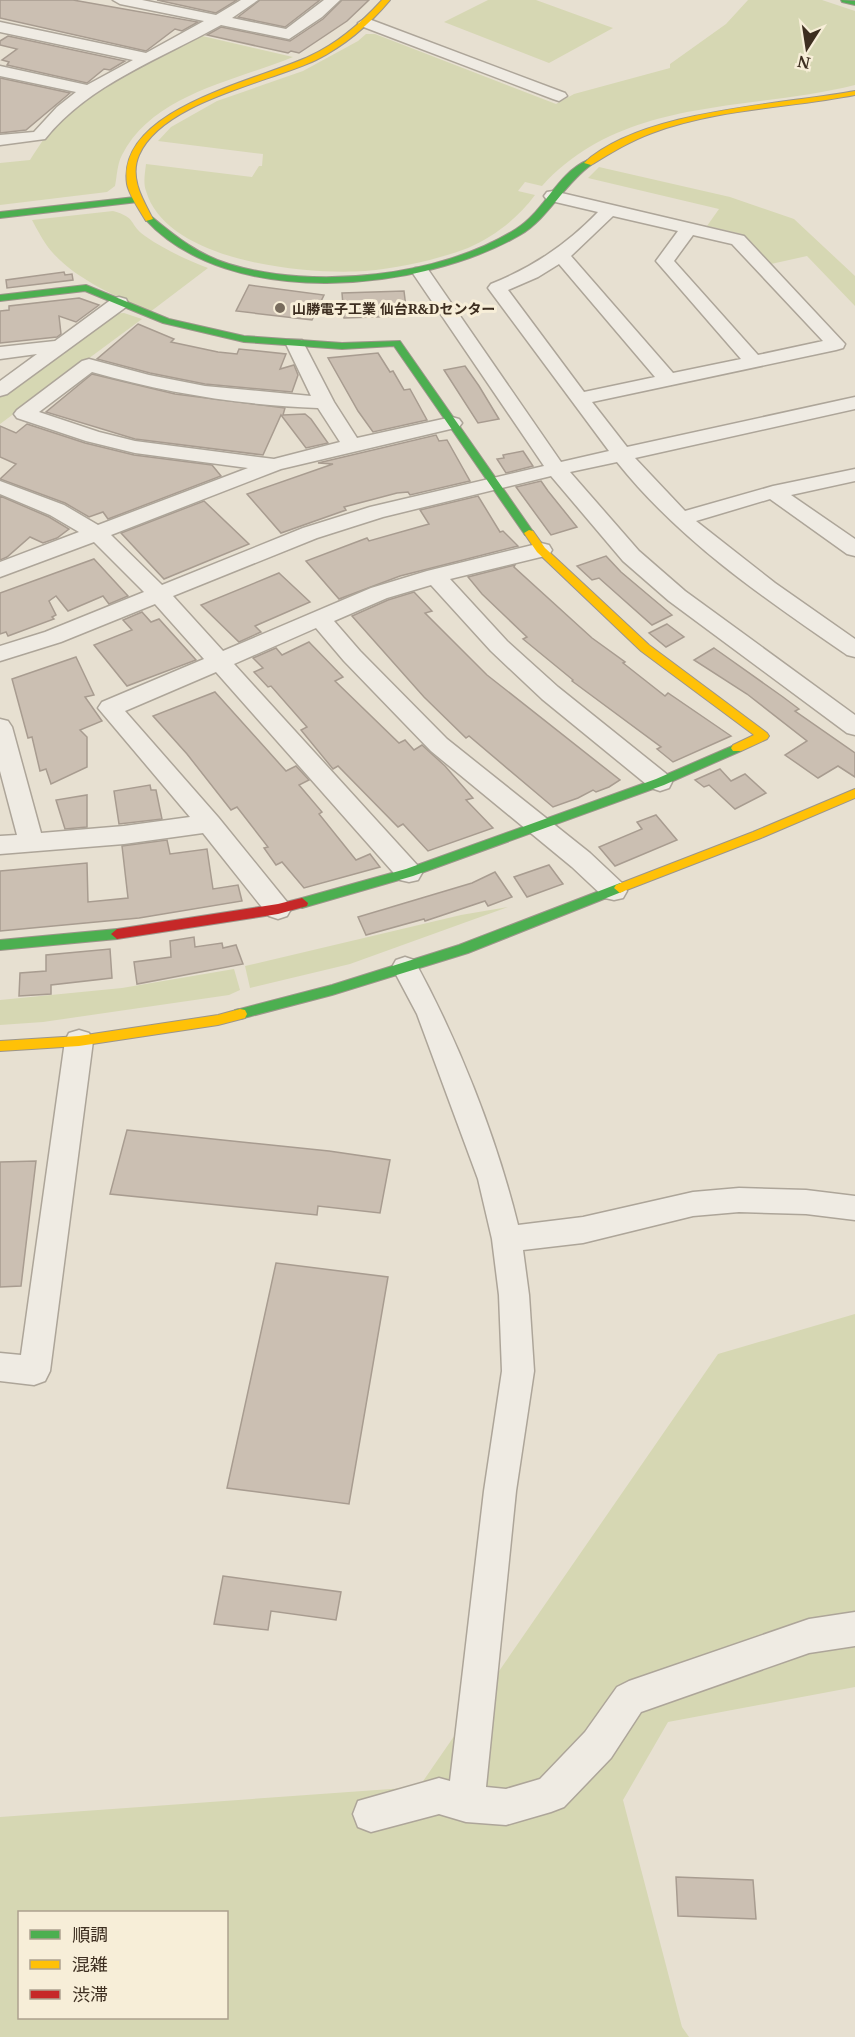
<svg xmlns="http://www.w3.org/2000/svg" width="855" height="2037" font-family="'Noto Serif','Noto Sans JP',serif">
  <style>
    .green { fill: #d6d7b3; fill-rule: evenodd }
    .building { fill: #cbbfb2; stroke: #a89c90; stroke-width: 1.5 }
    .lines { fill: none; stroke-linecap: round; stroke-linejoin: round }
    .street-casing { stroke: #ada599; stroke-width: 3 }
    .fast-casing { stroke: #9c958a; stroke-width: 2 }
    .slow-casing { stroke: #9c958a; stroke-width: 2 }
    .jam-casing { stroke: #9c958a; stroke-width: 2 }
    .street { fill: #efebe3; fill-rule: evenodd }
    .fast { fill: #4caf50; fill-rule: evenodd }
    .slow { fill: #ffc107; fill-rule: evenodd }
    .jam { fill: #c62828; fill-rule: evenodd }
    .poi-dot { fill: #786c5e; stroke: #f7eed8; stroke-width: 2 }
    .labels { text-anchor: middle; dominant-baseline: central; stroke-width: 6; stroke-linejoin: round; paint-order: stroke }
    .far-poi-label { font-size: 14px; font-weight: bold; fill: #3d2e20; stroke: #f7eed8; text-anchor: start }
  </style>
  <rect width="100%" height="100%" fill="#e7e0d1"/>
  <g class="green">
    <path d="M488,0H536L613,28L549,63L444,22Z"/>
    <path d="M748,0H822L855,11V85C747,112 624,96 542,186L525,182L518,191L535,195C517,219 495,236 468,248C436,260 400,268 365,271C305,275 167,262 146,191C143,183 145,173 146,164L252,177L259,166H262L263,154L158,141L171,127L217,101L303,71L358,41L366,34H375L556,104L574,94L670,68V64L726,24Z"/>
    <path d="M198,35L293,57C235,81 153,94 122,155C117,164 117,177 115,186L107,192L0,205V163L30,160C41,143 52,125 67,112C105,80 154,59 198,35Z"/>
    <path d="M599,167L730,197L794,219L855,276V306L807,256L771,264L742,234L707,226L719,209L588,178Z"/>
    <path d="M113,211C138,218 128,224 145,236C165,250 185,259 208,268L150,312C115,295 78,281 52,252C44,243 38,231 32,220Z"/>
    <path d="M124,313L142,319L0,424V396L111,314Z"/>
    <path d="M508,907L350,964L250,988L245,966L461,915Z"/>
    <path d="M234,969L240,990L229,995L43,1022L0,1025V1000L122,988Z"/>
    <path d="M855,1314V1687L668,1722L623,1800L682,2027L689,2037H0V1817L419,1787L718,1354ZM20,1912H226V2018H20Z"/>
  </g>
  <g class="building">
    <path d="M0,0H73L198,22L182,31L175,29L146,51L0,18Z"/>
    <path d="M157,0H237L216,13Z"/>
    <path d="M260,0H320L285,27L238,17Z"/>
    <path d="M342,0H369L347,21L299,53L291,51L288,53L207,35L221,27L290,41L323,19Z"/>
    <path d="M8,36L125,61L110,70L104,69L87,83L7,65L9,62L2,60L17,49L0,45V41Z"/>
    <path d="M0,78L70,93L26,130L0,133Z"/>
    <path d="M64,272L65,275L72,274L73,280L7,288L6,280Z"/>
    <path d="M249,285L324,295L312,320L236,311Z"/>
    <path d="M404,291L407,316L344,318L342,293Z"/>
    <path d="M79,298L99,305L76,322L59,316L61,334L57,337L0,343V311L9,310V306Z"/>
    <path d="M138,324L174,339L171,342L218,352L237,354L239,349L286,354L280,369L294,365L298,375L292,392L205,384L150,373L97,359Z"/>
    <path d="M378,353L390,372L393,371L404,390L410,389L427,420L373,432L358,411L328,358Z"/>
    <path d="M465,366L479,386L499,419L478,423L444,370Z"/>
    <path d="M92,374L175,394L285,408L283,415L305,414L311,419L328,443L306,448L281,415L263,455L135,439L46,412Z"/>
    <path d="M27,424L85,443L134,455L212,465L221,476L108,519L103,512L89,517L65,503L0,479L16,464L0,457V426L16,433Z"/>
    <path d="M436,435L439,441L447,440L470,481L410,495L408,492L397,493L344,507L346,510L281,533L247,494L333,464L318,463Z"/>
    <path d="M523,451L533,466L506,473L497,459L504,458L503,455Z"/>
    <path d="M541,481L548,491L577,527L551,535L516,487Z"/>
    <path d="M0,496L49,517L69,529L57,538L43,543L30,537L7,557L0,560Z"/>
    <path d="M478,496L500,532L503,531L518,546L400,576L339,599L306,561L367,538L369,541L429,524L420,510Z"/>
    <path d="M204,501L249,544L164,579L121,533Z"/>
    <path d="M606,556L621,572L672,615L652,625L599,578L592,580L577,566Z"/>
    <path d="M94,559L128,596L109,604L103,596L68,611L56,596L49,601L56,615L52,617L54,619L8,636L6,632L0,634V593Z"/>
    <path d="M515,565L514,567L592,638L625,662L623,663L665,696L668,693L731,736L673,762L657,749L661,747L572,681L573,680L523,639L527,637L482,594L468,577Z"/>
    <path d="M279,573L310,602L255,626L261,632L239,642L201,605Z"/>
    <path d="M414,592L432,611L425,613L487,675L620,780L609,787L596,792L593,790L578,798L553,807L469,736L466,738L424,697L352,616L388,600Z"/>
    <path d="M142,612L151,622L159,619L196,660L127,686L94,645L132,630L123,620Z"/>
    <path d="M667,624L684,637L666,647L649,633Z"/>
    <path d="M309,642L343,677L335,681L399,743L405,740L414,750L422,745L445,766L473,798L466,800L493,828L428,851L403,824L398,827L338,766L333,769L301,730L307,727L271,686L268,687L254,672L263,668L253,658L276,648L282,655Z"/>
    <path d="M714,648L783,697L799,709L795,711L855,753V777L838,766L818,778L785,755L807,741L747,694L694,660Z"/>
    <path d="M76,657L94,695L85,697L102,721L80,730L87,737V767L51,784L46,769L40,771L32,737L28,738L12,679Z"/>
    <path d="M215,692L286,771L296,766L309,780L299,785L322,812L319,814L356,860L370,854L380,867L304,888L282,862L276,865L264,848L268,847L237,807L231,810L187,754L153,716Z"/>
    <path d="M720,769L731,781L745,774L766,793L735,809L709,785L704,787L695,780Z"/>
    <path d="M150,785L151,790H156L162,819L119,824L114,791Z"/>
    <path d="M87,795V827L65,829L56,800Z"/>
    <path d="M656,815L677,840L615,866L599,847L642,829L637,822Z"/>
    <path d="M167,840L170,854L207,849L213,889L238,885L242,901L139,918L0,931V871L87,863L88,902L128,898L122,846Z"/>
    <path d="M549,865L563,884L527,897L514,877Z"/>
    <path d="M495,872L512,897L488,906L485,901L425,921L424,919L366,935L358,917L472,883Z"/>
    <path d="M194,937L195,947L222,943L223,948L236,945L243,964L137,984L134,962L171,957L170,941Z"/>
    <path d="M110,949L112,978L51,985V994L19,996L20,973L46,971V955Z"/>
    <path d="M127,1130L329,1151L390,1160L380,1213L318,1206L317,1215L110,1194Z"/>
    <path d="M36,1161L21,1286L0,1287V1162Z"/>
    <path d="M276,1263L388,1277L349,1504L227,1488Z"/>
    <path d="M223,1576L341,1592L336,1620L271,1611L268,1630L214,1624Z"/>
    <path d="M676,1877L753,1880L756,1919L678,1916Z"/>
  </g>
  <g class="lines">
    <defs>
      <g id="street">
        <path d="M113,0H142L216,15L241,0H258L232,18L286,29L324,0H340L322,17L289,39L221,25C160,59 89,84 45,139L0,145V135L34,132L57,107L76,92L0,76V66L87,85L133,60L0,32V22L146,53L204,21L120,4Z"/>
        <path d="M366,18L565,93L567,96L559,101L553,99L361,26L358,23Z"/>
        <path d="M553,191L744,236L845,344L843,348L836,350L592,402L627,447L855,397V409L635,458L685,511L773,486L855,469V481L791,495L855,539V556L847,554L770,499L696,521L775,583L855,639V657L847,655C764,598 680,541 617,462L570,472L639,551L685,591L855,715V735L847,733L669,601L623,561L551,476L383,517L317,538L173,596L223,651L371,588L427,571L541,543L549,545L552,550L549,555L450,579L507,641L558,687L669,776L672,782L669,788L660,791L651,788L542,699L491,651L431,585L387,598L334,621L360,651L447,739L590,853L623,884L627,891L623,898L614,900L605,898L572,867L431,751L344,661L316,628L234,664L418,866L422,873L418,880L409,882L400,880L216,672L125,711L218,817L287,902L291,909L287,916L278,919L269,916L203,833L124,844L0,854V836L17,835L0,771V719L8,721L12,727L41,833L124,826L190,817L98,708L102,702L204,659L155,604L61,642L0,661V646L45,632L144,592L94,542L0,577V562L79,532L50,515L0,494V481L64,505L98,525L248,468L135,453L86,441L17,418L14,414L17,410L82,361L89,359L149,375L205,386L311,396L286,344L288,340H302L304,344L334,402L357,438L452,417L459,419L462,423L459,427L281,469L111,535L162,585L303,528L370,507L544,466L412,272L415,268H427L561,462L609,451L488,288L491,284C533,267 566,245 598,212L547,200L544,196L547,192ZM613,216L678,231L656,261L741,359L673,373L571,256ZM693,235L732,244L823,341L758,355L674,261ZM559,264L655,377L584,392L508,290L538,277ZM92,372C166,393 241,405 318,408L340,442L274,459L135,441L99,432L39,412Z"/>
        <path d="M119,297L126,299L128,303L126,307L7,394L0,396V381L37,354L0,359V347L55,341L112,299Z"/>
        <path d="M405,957L414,960C458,1040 496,1136 518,1225L583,1217L693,1192L739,1188L806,1190L855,1196V1220L806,1214L739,1212L693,1216L583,1243L523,1250L529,1295L534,1371L516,1491L486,1787L506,1789L540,1779L585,1732L617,1687L629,1681L809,1619L855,1612V1646L809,1653L641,1712L611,1758L564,1807L551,1812L506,1825L466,1822L439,1814L371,1832L358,1827L353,1814L358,1801L439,1778L450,1781L484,1491L502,1371L499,1295L492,1239L478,1179L417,1014L392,967L396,960Z"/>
        <path d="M79,1030L89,1033L93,1041L50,1371L45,1381L34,1385L0,1381V1353L21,1355L65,1041L69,1033Z"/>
      </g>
      <g id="fast">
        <path d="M841,0L855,1V5L842,2Z"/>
        <path d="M588,160L591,161V165C564,184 548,219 520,235C421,292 229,311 145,219L152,217C176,237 199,255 229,264C314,290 440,277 516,229C544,212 557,173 588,160Z"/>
        <path d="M135,197L138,198V202L0,218V212Z"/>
        <path d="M86,285L169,319L244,336L342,343L400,341L534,533L529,536L525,535L394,346L342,349L244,342L163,323L85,291L0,301V295Z"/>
        <path d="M737,744L741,745L743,748L741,751L664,785L413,876L302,908L296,903L302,898L406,869L656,779Z"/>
        <path d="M620,883L624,885L626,888L624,891L468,953L332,995L240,1019L235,1018L233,1014L235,1010L240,1009L332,985L459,945Z"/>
        <path d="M117,929L123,934L117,939L0,950V940Z"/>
      </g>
      <g id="slow">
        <path d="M382,0H390C370,24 344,46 316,60C267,83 162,102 139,155C129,178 143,200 153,219L146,221C140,211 129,195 127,184C116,108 260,80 310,56C338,43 361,23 382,0Z"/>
        <path d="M855,91V95C788,108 716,109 652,133C630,141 611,153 591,165L584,163C641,110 779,105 855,91Z"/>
        <path d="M529,530L533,531L545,548L649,645L767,733L769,736L767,739L741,751H733L731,748L733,745L754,735L641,651L537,552L524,533Z"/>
        <path d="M855,789V798L761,838L624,891L620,893L614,888L616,885L753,832Z"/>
        <path d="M240,1009L245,1010L247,1014L245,1018L218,1025L79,1046L0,1051V1041L79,1036L218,1015Z"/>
      </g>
      <path id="jam" d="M302,898L308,903L307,906L278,914L117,939L111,934L117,929L278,904Z"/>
    </defs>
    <use href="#street" class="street-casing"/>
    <use href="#fast" class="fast-casing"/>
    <use href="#slow" class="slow-casing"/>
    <use href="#jam" class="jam-casing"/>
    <use href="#street" class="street"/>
    <use href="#fast" class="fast"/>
    <use href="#slow" class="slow"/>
    <use href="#jam" class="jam"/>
  </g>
  <circle class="poi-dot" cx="280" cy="308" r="6"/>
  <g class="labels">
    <g class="far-poi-label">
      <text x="292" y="308">山勝電子工業 仙台R&amp;Dセンター</text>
    </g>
  </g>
  <rect x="18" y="1911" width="210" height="108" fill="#f7eed8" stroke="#ada18e" stroke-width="1.5"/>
  <rect x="30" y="1930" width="30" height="9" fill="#4caf50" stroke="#ada18e" stroke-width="1.5"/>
  <text x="72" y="1941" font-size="18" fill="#3d2e20">順調</text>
  <rect x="30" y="1960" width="30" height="9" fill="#ffc107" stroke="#ada18e" stroke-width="1.5"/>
  <text x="72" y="1971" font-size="18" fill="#3d2e20">混雑</text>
  <rect x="30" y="1990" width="30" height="9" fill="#c62828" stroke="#ada18e" stroke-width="1.5"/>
  <text x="72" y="2001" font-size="18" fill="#3d2e20">渋滞</text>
  <g transform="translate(807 48) rotate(192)" stroke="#f7eed8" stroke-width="4.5" paint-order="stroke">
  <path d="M0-4.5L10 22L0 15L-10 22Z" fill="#3d2e20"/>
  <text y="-9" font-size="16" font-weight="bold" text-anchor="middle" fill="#3d2e20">N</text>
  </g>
</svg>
